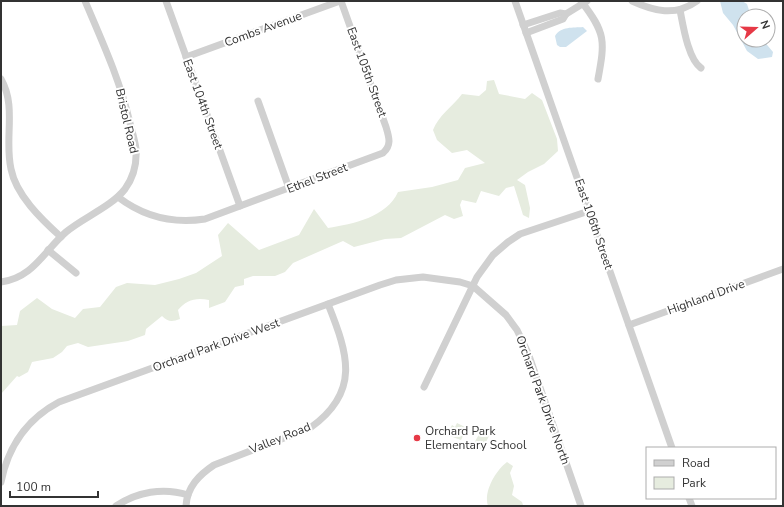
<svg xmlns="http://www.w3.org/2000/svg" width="784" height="507" font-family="'Nunito Sans',sans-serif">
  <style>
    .green { fill: #e6ecdf }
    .water { fill: #cfe2ee }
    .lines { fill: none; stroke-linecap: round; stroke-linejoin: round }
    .minor { stroke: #d0d0d0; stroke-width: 7 }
    .poi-dot { fill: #e63946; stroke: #fff; stroke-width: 1.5 }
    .labels { text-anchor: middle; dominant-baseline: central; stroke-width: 4; stroke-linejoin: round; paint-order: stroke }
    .street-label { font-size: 12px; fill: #333; stroke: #fff }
    .poi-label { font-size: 12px; fill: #333; stroke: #fff; text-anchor: start }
  </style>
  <rect width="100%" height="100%" fill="#fff"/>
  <g class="green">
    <path d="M494,80L499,94L525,99L532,93L542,100L557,139L558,151L544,164L528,172L517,180L525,185L530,208L529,218L523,215L514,186L506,188L499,196L481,191L476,203L462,200L460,205L463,216L454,219L445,215L401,238L385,239L354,247L343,241L293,263L285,272L275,276H253L244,279V285L235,287L225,302L209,308V300C196,297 186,300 178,310L180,319C172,322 168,322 162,316L146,329L145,335L128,341L88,347L78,343L67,346L62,352L53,358L32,362L28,372L19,377L17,376L1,394V326L17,325L20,311L37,298L52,309L75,318L83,309L100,307L116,287L127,283L155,285L179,279L196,273L222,256L218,235L228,223L259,250L299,235L314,209L328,228C353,224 387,217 398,192L432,187L458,180L465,168L485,163L467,150L452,153L437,140L433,130C438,116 453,106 462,94L479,96L486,90L487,81Z"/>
    <path d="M457,423L467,428L461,440L447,435L452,425L455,427Z"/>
    <path d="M482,429L489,436L482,450L473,445Z"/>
    <path d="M507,462L513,466L510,473L514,486L512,495L522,502L523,505L488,506C483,492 496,470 507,462Z"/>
  </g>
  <g class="water">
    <path d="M720,1H742L747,4L751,16H744V40H763L773,52L772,57L758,59L747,51L733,25L723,13Z"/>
    <path d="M583,27L587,31L566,47H560L557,45L555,36C561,26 573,28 583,27Z"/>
  </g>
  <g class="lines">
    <g class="minor">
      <path d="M166,1L240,206"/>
      <path d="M515,1L672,448"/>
      <path d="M581,1C606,33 605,41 598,79"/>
      <path d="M632,1C654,11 675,17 697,1"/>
      <path d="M680,10C683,25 688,59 701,68"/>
      <path d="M523,25L560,13L566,14"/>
      <path d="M526,33L563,19L566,14L587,1"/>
      <path d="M186,57L340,1"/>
      <path d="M1,79C17,107 4,138 11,169C16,195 41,219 61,237"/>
      <path d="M258,101L289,188"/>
      <path d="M118,197C144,217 172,224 205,219L383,153C392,145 389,137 386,127L341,1"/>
      <path d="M48,250L76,273"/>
      <path d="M1,282C33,278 44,251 66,232C84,217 111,207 125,189C133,178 137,164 136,149C135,141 132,131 130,123C120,80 102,41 85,1"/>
      <path d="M629,325L783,269"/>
      <path d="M424,387L477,277L493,255L508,242L520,234L589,211"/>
      <path d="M1,482C8,447 27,419 59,402L380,285L396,280L423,277L460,282L473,286L506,315L517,330L528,353L581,506"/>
      <path d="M689,498L692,506"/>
      <path d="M116,506C137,492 163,487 188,495"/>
      <path d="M186,506C187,487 199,475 214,465L310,428C361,392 348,354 328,304"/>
    </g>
  </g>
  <circle class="poi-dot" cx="417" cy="438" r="4"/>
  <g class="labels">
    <g class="street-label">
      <text transform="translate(263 29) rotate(-20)">Combs Avenue</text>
      <text transform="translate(367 72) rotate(70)">East 105th Street</text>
      <text transform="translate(203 104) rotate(70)">East 104th Street</text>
      <text transform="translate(127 121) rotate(77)">Bristol Road</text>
      <text transform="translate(317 178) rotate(-21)">Ethel Street</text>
      <text transform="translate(594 224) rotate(71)">East 106th Street</text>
      <text transform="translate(706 297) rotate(-20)">Highland Drive</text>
      <text transform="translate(216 345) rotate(-20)">Orchard Park Drive West</text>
      <text transform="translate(543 400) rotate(70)">Orchard Park Drive North</text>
      <text transform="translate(280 438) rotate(-22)">Valley Road</text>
    </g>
    <g class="poi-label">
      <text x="425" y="431">Orchard Park<tspan x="425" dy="14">Elementary School</tspan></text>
    </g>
  </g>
  <rect width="784" height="507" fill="none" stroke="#333333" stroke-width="4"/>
  <rect x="646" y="447" width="130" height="52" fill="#ffffff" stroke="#adadad"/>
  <rect x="654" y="460" width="20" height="6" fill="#d0d0d0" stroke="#adadad"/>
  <text x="682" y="467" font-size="12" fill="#333333">Road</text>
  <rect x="654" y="477" width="20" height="12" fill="#e6ecdf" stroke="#adadad"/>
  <text x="682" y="487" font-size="12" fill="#333333">Park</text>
  <g transform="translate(756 28) rotate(70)"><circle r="19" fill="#ffffff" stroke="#adadad"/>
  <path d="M0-3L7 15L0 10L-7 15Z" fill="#e63946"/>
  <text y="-6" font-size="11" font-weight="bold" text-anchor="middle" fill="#333333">N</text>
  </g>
  <path d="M10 491v6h88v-6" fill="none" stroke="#333333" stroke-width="2"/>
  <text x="16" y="491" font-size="12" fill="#333333" stroke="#ffffff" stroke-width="3" paint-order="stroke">100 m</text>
</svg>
